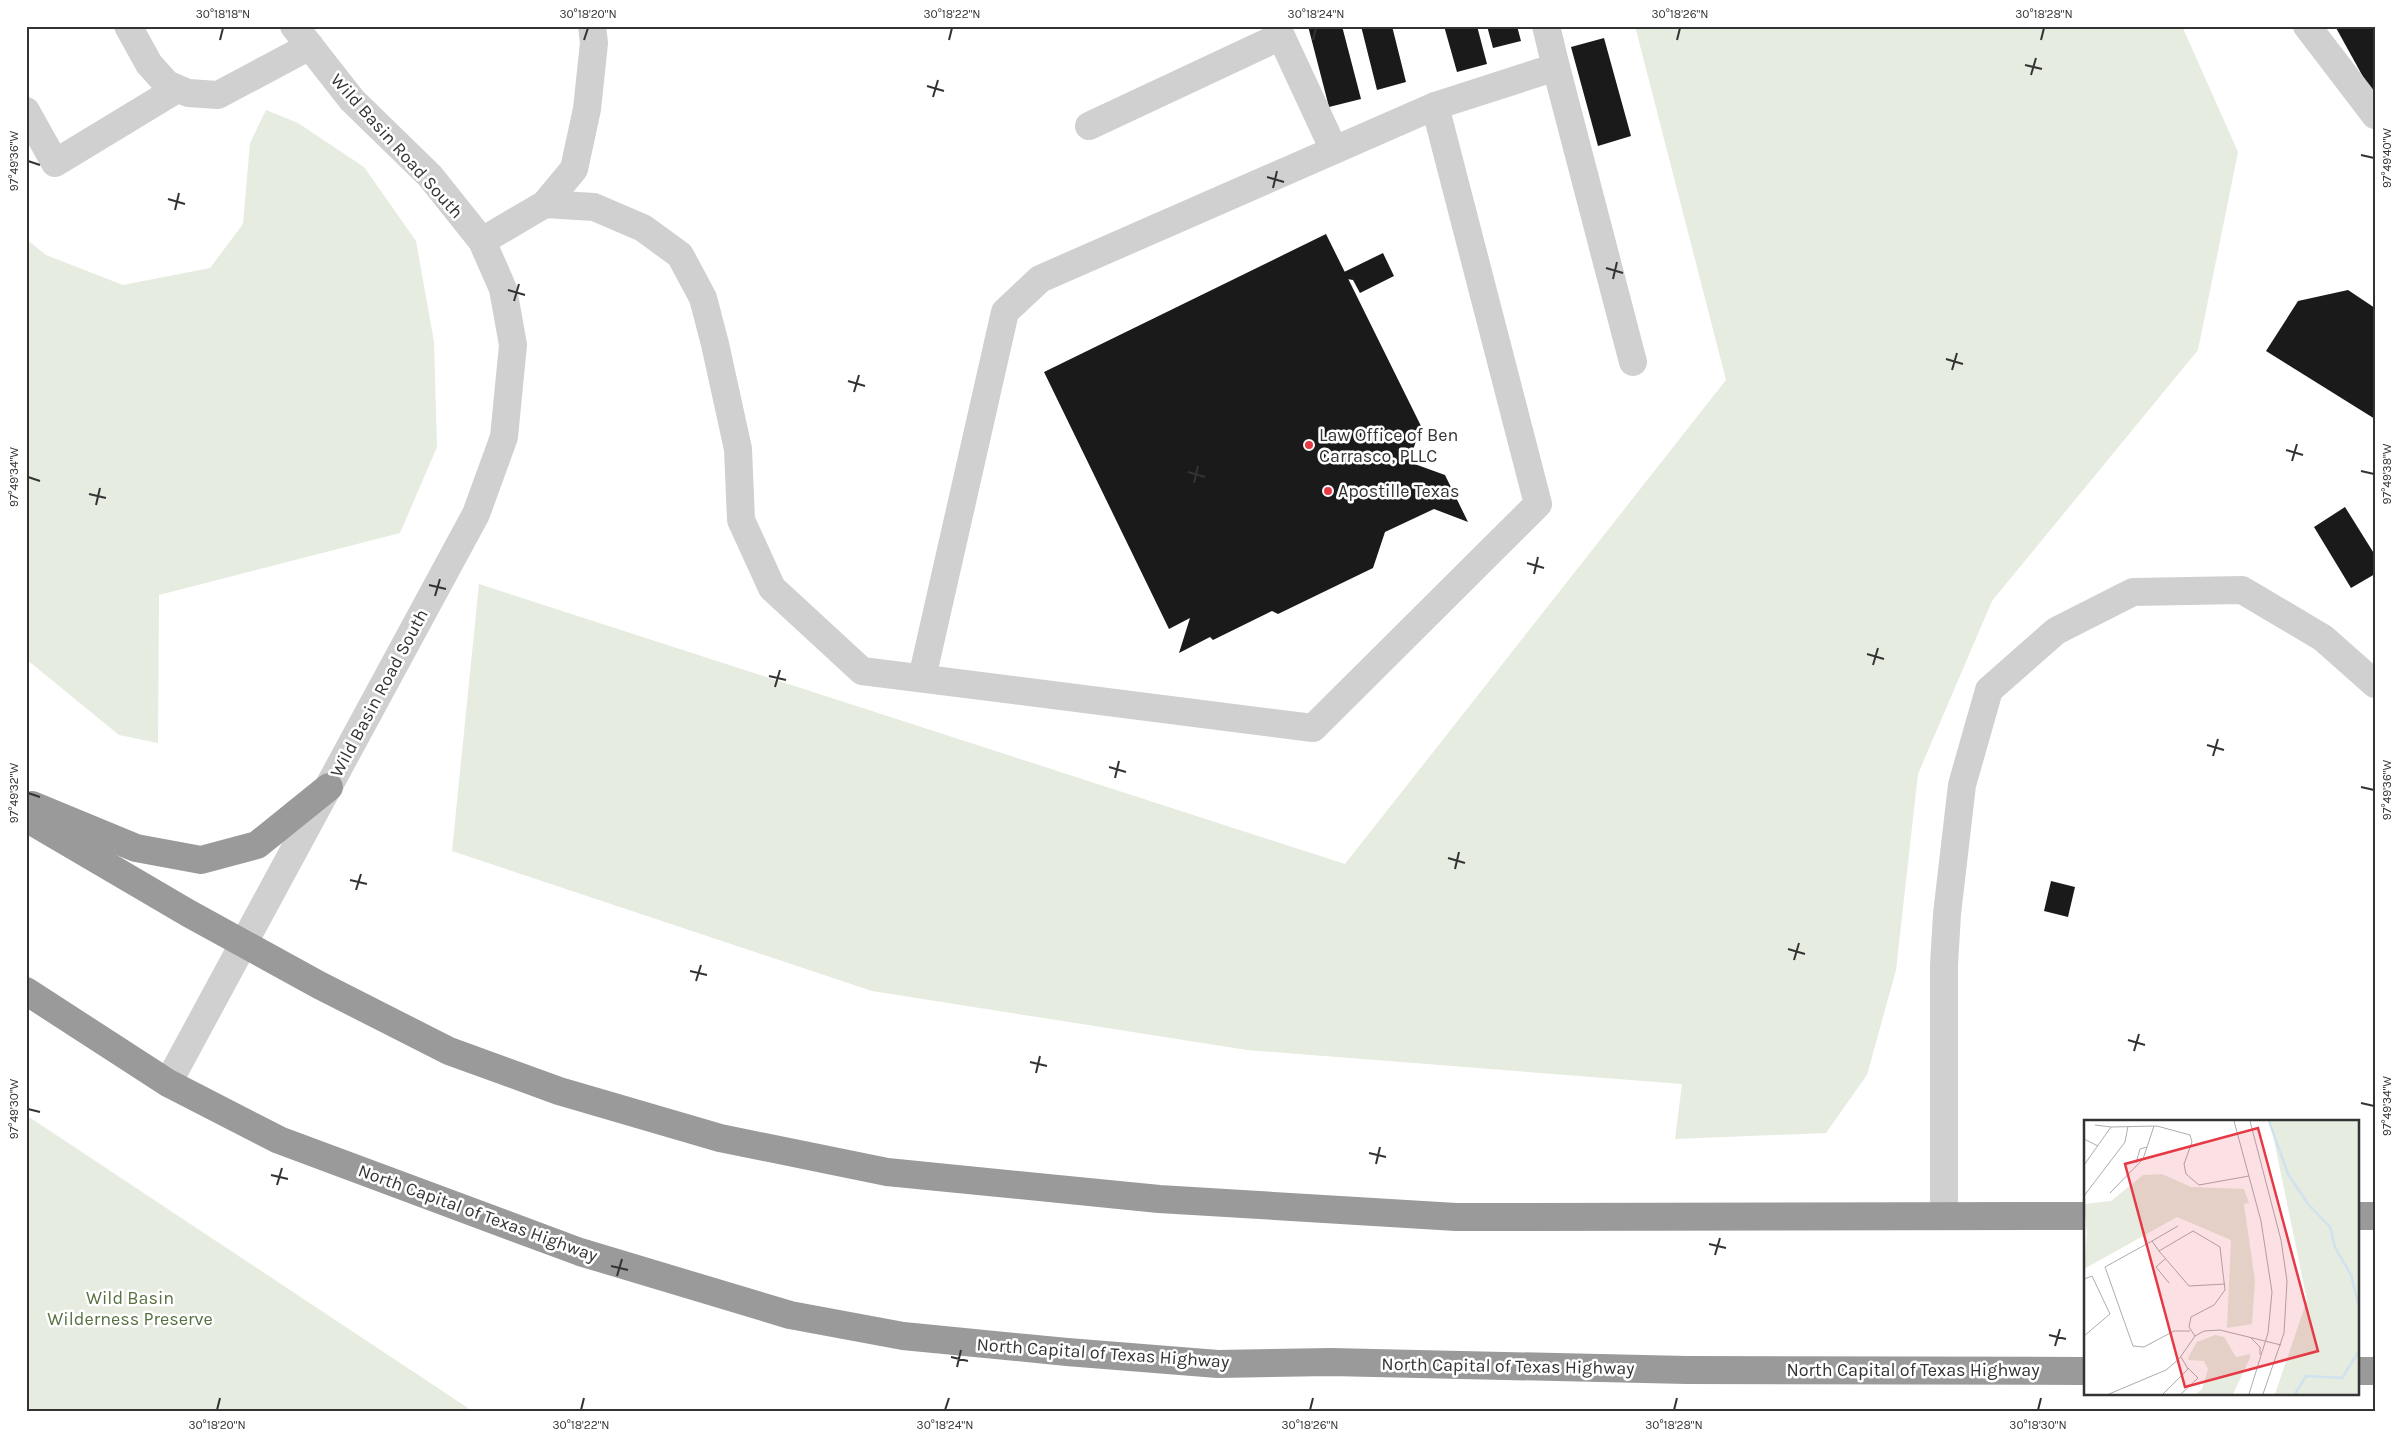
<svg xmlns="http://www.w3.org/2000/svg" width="2401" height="1438" font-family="Karla,sans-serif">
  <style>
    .green { fill: #e6ecdf }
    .building { fill: #1a1a1a }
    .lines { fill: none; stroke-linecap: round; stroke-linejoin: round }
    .minor { stroke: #d0d0d0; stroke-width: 28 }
    .highway { stroke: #9a9a9a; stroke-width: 28 }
    .ticks { fill: none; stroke: #333; stroke-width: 2 }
    .poi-dot { fill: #e63946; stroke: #fff; stroke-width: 2 }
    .labels { text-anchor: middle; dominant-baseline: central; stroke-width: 5; stroke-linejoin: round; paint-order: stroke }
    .street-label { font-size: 18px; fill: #333; stroke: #fff }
    .poi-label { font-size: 18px; fill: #333; stroke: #fff; text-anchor: start }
    .park-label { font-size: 18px; fill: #56703f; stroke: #fff }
    .inset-river { fill: none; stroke: #cfe2ee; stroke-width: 2.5 }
    .inset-road { fill: none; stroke: #adadad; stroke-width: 1 }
    .view { fill: #e63946; fill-opacity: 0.15; stroke: #e63946; stroke-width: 2.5 }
    .inset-edge { fill: none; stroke: #333; stroke-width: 2.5 }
    .neatline { fill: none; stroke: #333; stroke-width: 2 }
    .ticks-label { font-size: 12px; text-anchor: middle; fill: #333 }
  </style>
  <rect width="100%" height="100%" fill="#fff"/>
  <g class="green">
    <path d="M1635,26H2182L2238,152L2198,350L1992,601L1918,774L1896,970L1867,1075L1826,1133L1675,1139L1682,1084L1247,1050L872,991L452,851L479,584L1345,864L1726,380Z"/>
    <path d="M266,110L298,123L364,167L416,241L434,342L437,447L400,533L159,595L158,743L119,735L26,659V239L46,255L123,285L210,268L243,224L250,143Z"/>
    <path d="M26,1115L474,1412H26Z"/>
  </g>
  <g class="building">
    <path d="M1308,26H1342L1361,99L1329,107Z"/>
    <path d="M1361,26H1392L1406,82L1377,90Z"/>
    <path d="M1444,26H1477L1487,64L1457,72Z"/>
    <path d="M1487,26H1517L1521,41L1493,48Z"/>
    <path d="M2335,26H2375V91L2372,93Z"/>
    <path d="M1604,38L1631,136L1598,146L1571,47Z"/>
    <path d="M1326,234L1421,426L1409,462L1445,475L1468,522L1434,509L1385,532L1373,568L1278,614L1272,611L1213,640L1210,637L1179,653L1190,618L1169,629L1044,372Z"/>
    <path d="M1383,253L1394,276L1360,293L1353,280L1347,279L1344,272Z"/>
    <path d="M2348,290L2375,308V419L2266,351L2298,301Z"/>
    <path d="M2345,507L2375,555V574L2351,588L2314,527Z"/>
    <path d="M2051,881L2075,887L2068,917L2044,911Z"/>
  </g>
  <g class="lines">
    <g class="minor">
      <path d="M128,26L149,64L167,84L188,93L218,95L310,46"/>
      <path d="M2307,26L2375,115"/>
      <path d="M1556,67L1633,362"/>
      <path d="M26,111L55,163L177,89"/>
      <path d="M1089,126L1281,36L1334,150"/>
      <path d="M545,204L594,207L643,228L680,255L703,298L715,344L738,449L741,520L772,588L862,671L1313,728L1538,504L1435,106L1556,67L1546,26"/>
      <path d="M482,241L545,204L574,169L587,109L594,43L592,26"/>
      <path d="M922,678L1005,312L1040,279L1435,106"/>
      <path d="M168,1083L476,514L504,437L513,345L503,289L482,241L430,176L352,100L294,26"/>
      <path d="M1944,1216V965L1947,914L1962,785L1989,690L2056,631L2133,592L2242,590L2323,638L2375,684"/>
    </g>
    <g class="highway">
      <path d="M32,805L136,848L201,860L257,845L329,787"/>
      <path d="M26,818L188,913L319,985L449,1051L559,1091L720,1138L887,1172L1159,1199L1456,1217L2085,1216"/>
      <path d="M26,991L168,1083L279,1140L580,1252L790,1315L903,1336L1067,1352L1218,1364L1331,1362L1687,1370L2085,1371"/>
      <path d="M2357,1216H2375"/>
      <path d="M2357,1371H2375"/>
    </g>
  </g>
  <path class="ticks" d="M220,40L223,28M584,40L588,28M949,40L952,28M1313,40L1316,28M1677,40L1680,28M2041,40L2044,28M2025,65L2042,69M2031,75L2036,58M927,86L944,91M933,97L938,80M2361,155L2374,158M28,161L40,165M1267,177L1284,182M1273,188L1277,171M168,199L185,204M175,210L179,193M1606,268L1623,273M1613,279L1617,262M508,290L525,295M514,301L519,284M1946,359L1963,364M1952,370L1957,353M848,381L865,386M854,392L859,375M2286,450L2303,455M2292,461L2297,444M2361,471L2374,474M1188,472L1205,477M28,477L40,481M1194,483L1198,466M89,494L106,498M96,505L100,488M1527,563L1544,568M1534,574L1538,557M429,585L446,589M435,596L440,579M1867,654L1884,659M1873,665L1878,648M769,676L786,680M775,687L780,670M2207,745L2224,750M2213,756L2218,739M1109,767L1126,772M1115,778L1119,761M2361,787L2374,790M28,793L40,797M1448,858L1465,863M1455,869L1459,852M350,880L367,884M356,890L361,874M1788,949L1805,954M1794,960L1799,943M690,971L707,975M696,981L701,965M2128,1040L2145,1045M2134,1051L2139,1034M1030,1062L1047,1066M1036,1073L1040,1056M2361,1103L2374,1106M28,1109L40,1112M1369,1153L1386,1157M1376,1164L1380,1147M271,1175L288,1179M277,1185L282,1168M1709,1244L1726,1248M1715,1255L1720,1238M611,1266L628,1270M617,1276L622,1259M2049,1335L2066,1339M2055,1346L2060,1329M951,1357L968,1361M957,1367L961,1350M217,1410L220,1398M581,1410L584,1398M945,1410L949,1398M1310,1410L1313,1398M1674,1410L1677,1398M2038,1410L2041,1398"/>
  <g class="poi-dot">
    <circle cx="1309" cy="445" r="5"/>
    <circle cx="1328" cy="491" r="5"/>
  </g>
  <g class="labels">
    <g class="street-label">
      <text transform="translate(397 146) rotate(48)">Wild Basin Road South</text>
      <text transform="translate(379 693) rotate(-62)">Wild Basin Road South</text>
      <text transform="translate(478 1213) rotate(20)">North Capital of Texas Highway</text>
      <text transform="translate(1103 1353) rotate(4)">North Capital of Texas Highway</text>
      <text transform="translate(1508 1366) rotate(1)">North Capital of Texas Highway</text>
      <text x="1913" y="1370">North Capital of Texas Highway</text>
    </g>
    <g class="poi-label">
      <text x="1319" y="435">Law Office of Ben<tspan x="1319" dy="21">Carrasco, PLLC</tspan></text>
      <text x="1338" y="491">Apostille Texas</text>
    </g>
    <g class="park-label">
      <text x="130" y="1298">Wild Basin<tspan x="130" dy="21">Wilderness Preserve</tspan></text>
    </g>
  </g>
  <g transform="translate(2084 1120)">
    <rect width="275" height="275" fill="#fff"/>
    <path d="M186,1H275V274H191L223,180ZM78,54L107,67L160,69L165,83L160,84L171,161L168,204L143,208L147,120L93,97L0,149L3,113L0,84L27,81L59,55ZM131,215L140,217L152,237L166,234V238L149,274H112L118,269L124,249L120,241L104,240L105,236L113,222Z" fill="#e6ecdf"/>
    <path class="inset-river" d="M185,1L204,54L224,84L246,107L251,127L267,155L275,186M211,274L222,256L258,258L275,231"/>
    <path class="inset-road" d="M150,1L177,101L188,172L184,213L165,274M166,1L197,120L203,161L200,213L179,274M11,5L27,7M0,19L14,26M52,43L56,29L63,27M0,45L27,7L73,6L106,15L108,22L100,44L102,54L115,65L165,56M26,73L59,39L70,6M0,76L41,22L44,6M68,121L94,106M75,131L105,166L141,164M81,139L72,147L85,163M0,159L8,156L26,194L0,216M106,211H90L60,227L49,226L21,147L68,121L75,131L109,111L136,127L141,170L130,185L107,197L105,207L111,216M166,217L176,227V235M25,274L82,250L95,239L111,216L120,211L136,210L197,225M79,274L104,249L97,237M97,274L114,258L104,248"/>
    <path class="view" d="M174,8L234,231L101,267L41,44Z"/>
    <rect width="275" height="275" class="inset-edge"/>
  </g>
  <rect width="2401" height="1438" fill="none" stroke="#ffffff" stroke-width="55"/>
  <rect x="28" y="28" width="2346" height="1382" class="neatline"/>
  <g class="ticks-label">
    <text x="223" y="18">30°18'18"N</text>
    <text x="588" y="18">30°18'20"N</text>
    <text x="952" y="18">30°18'22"N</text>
    <text x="1316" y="18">30°18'24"N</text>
    <text x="1680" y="18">30°18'26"N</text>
    <text x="2044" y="18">30°18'28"N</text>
    <text transform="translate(2387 158) rotate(-90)" y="4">97°49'40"W</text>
    <text transform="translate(14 161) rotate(-90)" y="4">97°49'36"W</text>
    <text transform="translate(2387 474) rotate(-90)" y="4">97°49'38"W</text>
    <text transform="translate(14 477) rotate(-90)" y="4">97°49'34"W</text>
    <text transform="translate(2387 790) rotate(-90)" y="4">97°49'36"W</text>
    <text transform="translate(14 793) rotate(-90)" y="4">97°49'32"W</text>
    <text transform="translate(2387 1106) rotate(-90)" y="4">97°49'34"W</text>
    <text transform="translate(14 1109) rotate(-90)" y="4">97°49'30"W</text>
    <text x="217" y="1429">30°18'20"N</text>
    <text x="581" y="1429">30°18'22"N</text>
    <text x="945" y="1429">30°18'24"N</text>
    <text x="1310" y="1429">30°18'26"N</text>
    <text x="1674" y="1429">30°18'28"N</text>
    <text x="2038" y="1429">30°18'30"N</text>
  </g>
</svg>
